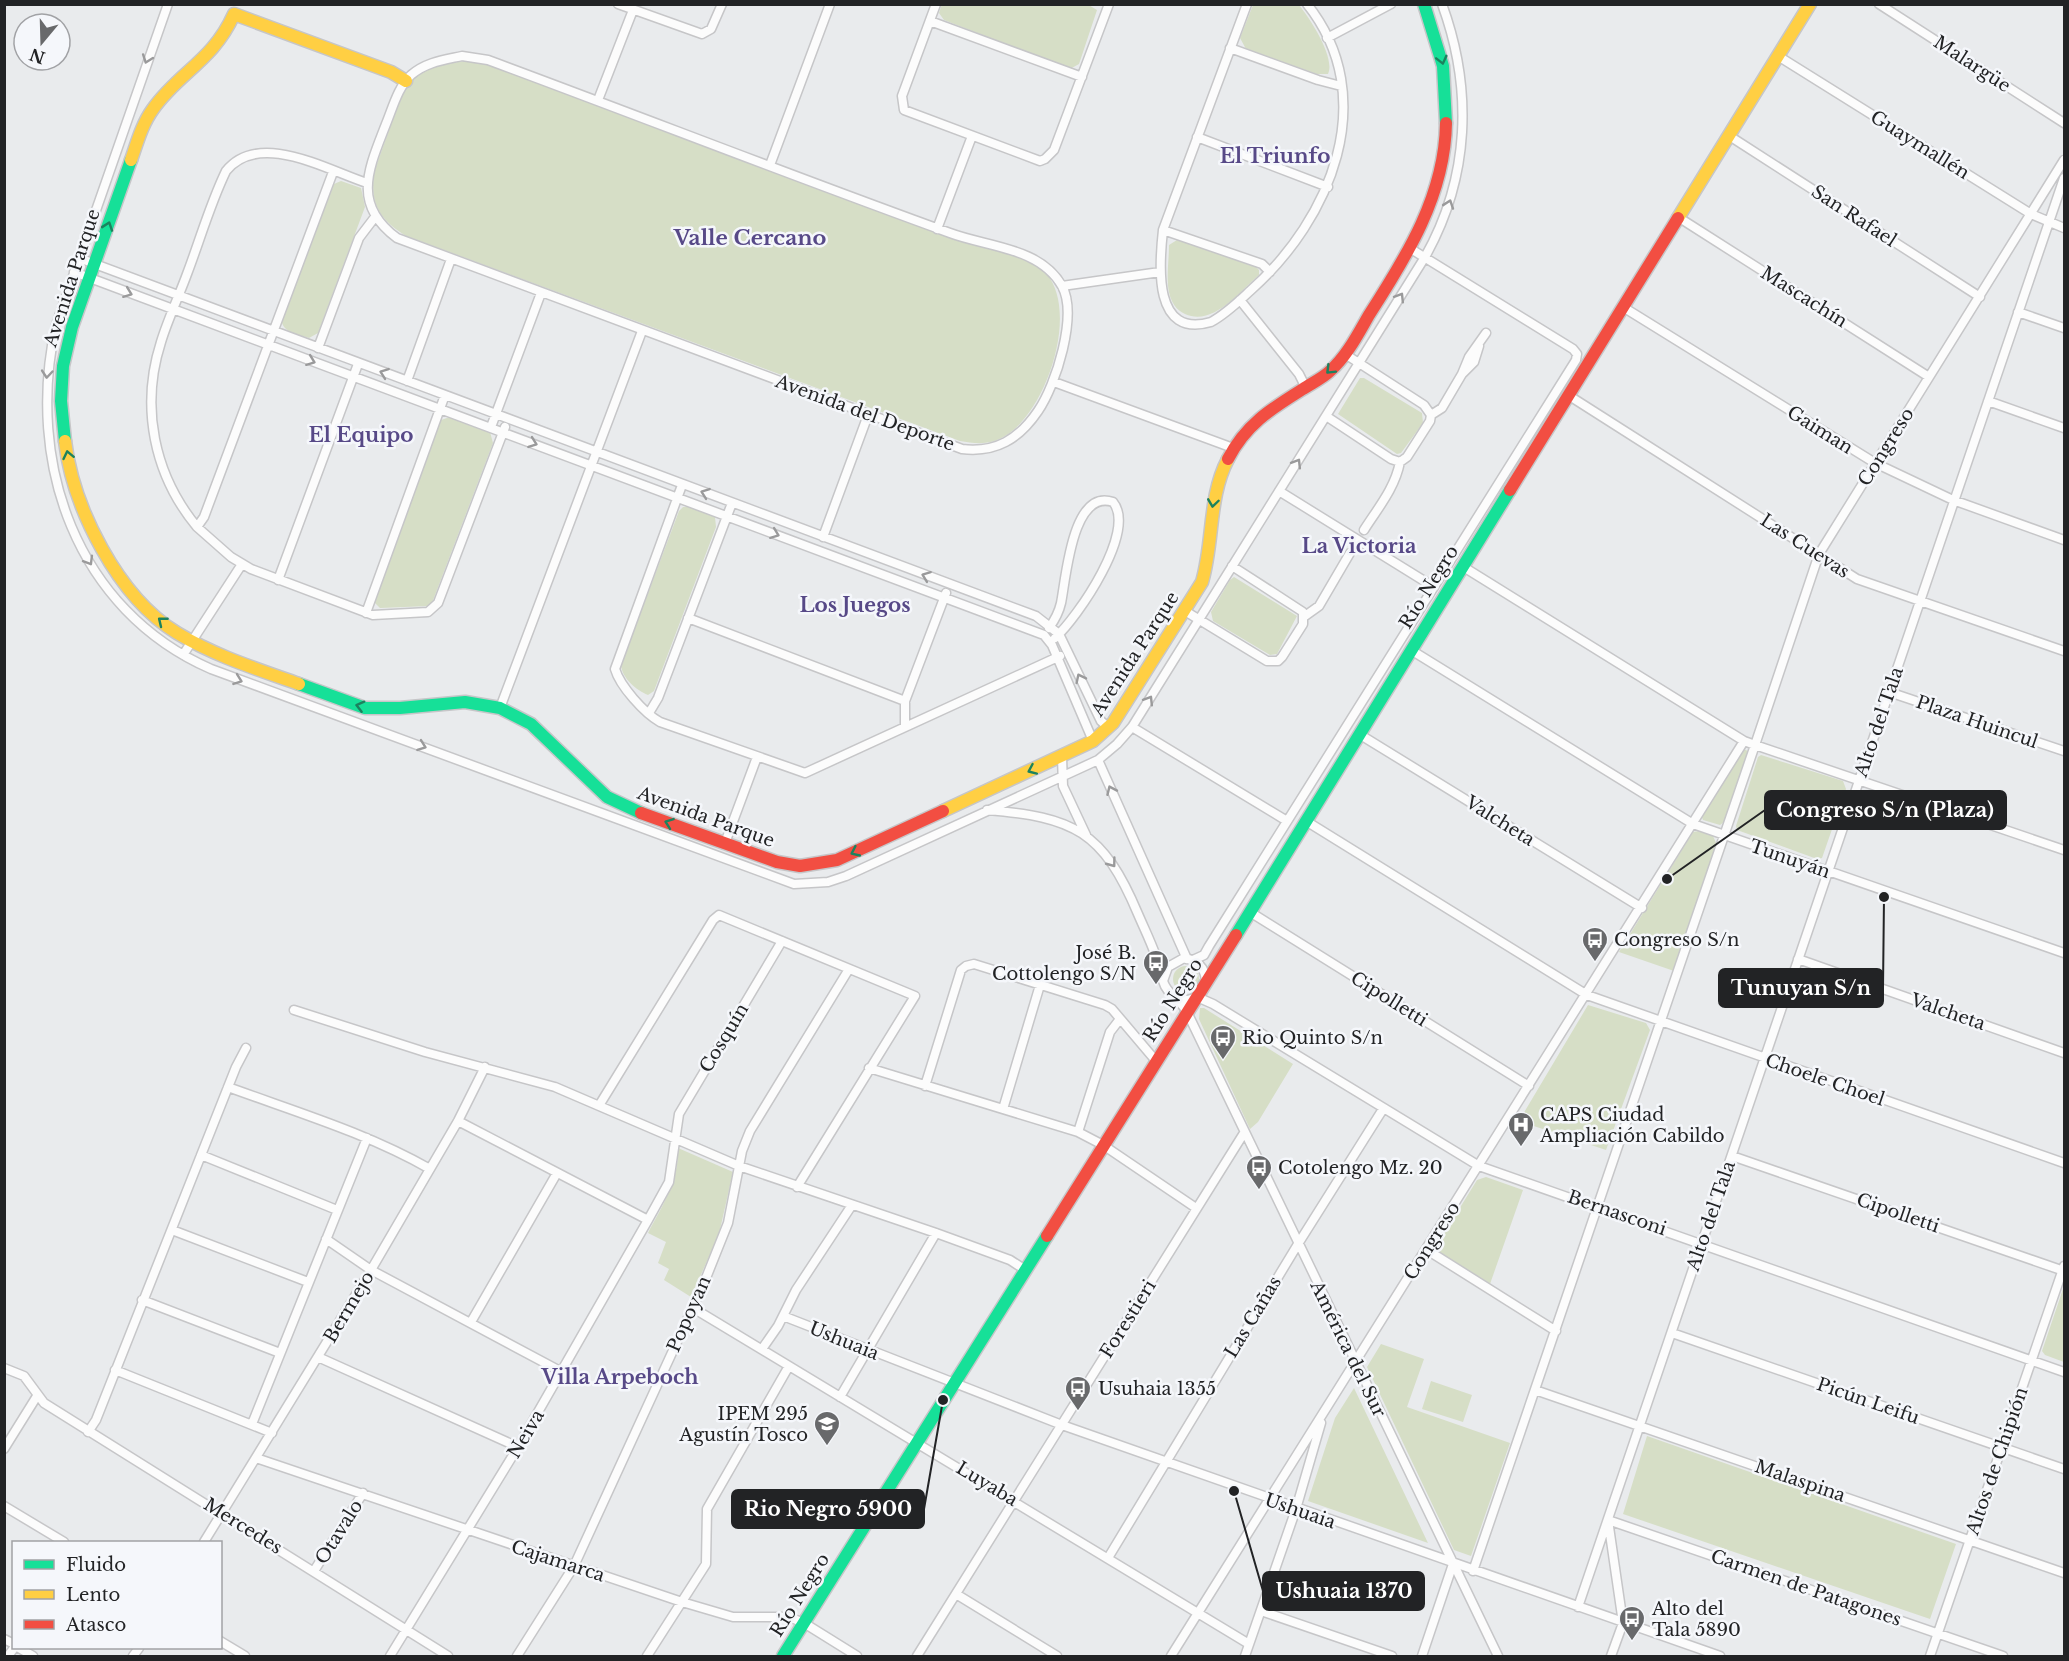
<svg xmlns="http://www.w3.org/2000/svg" width="2069" height="1661" font-family="'Libre Baskerville',serif">
<style>
.green{fill:#d6dec6}
.lines{fill:none;stroke-linecap:round;stroke-linejoin:round}
.street-casing{stroke:#c6c6c8;stroke-width:11}
.fast-casing{stroke:#c6c6c8;stroke-width:15}
.slow-casing{stroke:#c6c6c8;stroke-width:15}
.jam-casing{stroke:#c6c6c8;stroke-width:15}
.street{stroke:#fcfcfc;stroke-width:8}
.fast{stroke:#16e098;stroke-width:12}
.slow{stroke:#ffcf43;stroke-width:12}
.jam{stroke:#f24e42;stroke-width:12}
.oneway{stroke:#9a9a9b}
.oneway2{stroke:#1c825e}
.labels{text-anchor:middle;stroke-width:5;stroke-linejoin:round;paint-order:stroke}
.street-label{font-size:18px;fill:#222325;stroke:#f5f7fb}
.poi-label{font-size:18px;fill:#222325;stroke:#f5f7fb;text-anchor:start}
.neighbourhood-label{font-size:20px;font-weight:bold;fill:#574987;stroke:#f5f7fb}
.quarter-label{font-size:21px;font-weight:bold;fill:#574987;stroke:#f5f7fb}
.leader{fill:none;stroke:#222325;stroke-width:2}
.callout-dot{fill:#222325;stroke:#f5f7fb;stroke-width:2}
.callout{fill:#222325;stroke:#222325;stroke-width:2}
.callout-label{font-size:20px;text-anchor:middle;font-weight:bold;fill:#fff}
</style>
<rect width="100%" height="100%" fill="#e9ebed"/>
<path class="green" d="M942,4H1087L1097,10L1079,64L1070,69L944,20L939,13Z
M1253,5H1299C1309,17 1336,58 1328,74H1317L1246,49L1240,38Z
M477,60L975,244C999,251 1028,254 1046,273C1080,312 1046,412 1005,436C991,445 976,444 960,441L406,236C379,219 370,204 374,172L404,88C424,66 448,62 477,60Z
M341,181L361,188L365,207L318,333L309,338C297,334 282,333 281,318L334,184Z
M1177,240L1255,266L1259,270V275C1240,291 1213,327 1185,314C1176,310 1171,302 1169,292C1166,278 1169,260 1169,245Z
M1360,378H1364L1422,413L1423,423L1401,453L1397,454L1338,414Z
M450,417L490,432L493,443L432,603L429,606L380,608L375,603V598L439,424L441,420Z
M683,507H690L715,517L716,527L654,691L648,695C636,690 622,678 621,665L679,511Z
M1234,577L1297,616L1277,654L1270,655L1213,621L1211,612L1230,580Z
M1741,748L1748,751L1724,822L1720,825L1703,820L1701,815Z
M1761,755L1843,781L1846,789L1822,858L1817,859L1737,830L1736,826L1758,757Z
M1699,831L1713,836L1717,845L1674,971L1619,952L1693,832Z
M1173 979a13 13 0 1 1 26 0a13 13 0 1 1-26 0Z
M1588,1005L1646,1023L1650,1030L1606,1150L1519,1121Z
M1200,1008H1204L1293,1064L1258,1122L1250,1129L1199,1019Z
M678,1148L733,1172L719,1234L691,1297L664,1280L669,1269L658,1263L666,1242L648,1233C663,1205 679,1180 678,1148Z
M1486,1177L1523,1190L1490,1284L1440,1253L1437,1245L1477,1180Z
M2064,1286V1362L2045,1355L2042,1351Z
M1381,1344L1424,1359L1407,1407L1510,1443L1471,1556L1454,1550L1367,1367Z
M1431,1381L1472,1395L1463,1422L1422,1409Z
M1354,1388L1428,1543L1308,1501L1335,1418Z
M1647,1436L1956,1544L1930,1619L1623,1514Z"/>
<g class="lines">
<defs>
<path id="street" d="M168,4L56,325C25,462 76,610 211,669L794,884L828,882L846,876L1098,760L1117,744L1132,727L1425,257C1470,177 1473,89 1442,4
M618,4L702,34L711,29L722,4
M936,4L902,96L904,110L1040,161L1045,159L1054,150L1109,4
M1247,4L1163,230C1159,266 1153,339 1211,322C1226,314 1238,302 1251,290C1330,220 1382,98 1307,4
M1879,4L2064,123
M930,21L1082,77
M1327,38L1391,4
M1230,48L1318,80L1341,86
M462,56L488,60C642,117 795,177 950,233C987,247 1040,247 1062,286C1078,315 1056,385 1038,411C1019,439 996,453 962,449L397,238C351,204 369,168 386,124C393,107 398,87 411,75C426,62 444,60 462,56Z
M1778,56L2031,214L2064,228
M598,100L633,10
M1728,135L1980,297
M1197,137L1328,187
M770,165L830,4
M333,172L204,517L197,527L231,557L251,569L373,615L428,612L438,603L505,427
M1678,217L1929,377
M937,229L972,136
M1163,230L1262,264L1270,272
M79,258L1036,616L1059,634L1101,721L1109,728
M74,272L1044,635L1052,645L1093,741
M1062,286L1160,272
M1240,300L1299,374L1306,388
M1623,307L1875,463L1953,500L2064,540
M2018,312L2064,328
M1479,346L1474,362L1462,374L1469,357L1486,333
M318,348L359,238L375,217
M407,381L451,259
M1054,382L1233,448
M1568,395L1857,579L2064,651
M1988,401L2064,428
M1431,415L1442,408L1462,374
M1326,416L1391,459L1400,462L1407,457L1430,421L1431,415L1424,405L1345,354
M491,427L541,293
M682,485L615,669C620,686 644,713 660,722L805,773L1060,656
M1279,491L1434,587
M197,527C154,475 140,407 161,342C168,319 179,296 187,274C200,240 210,204 226,171C259,130 327,170 367,183
M1364,530C1378,508 1395,488 1400,462
M823,537L868,415
M1462,566L1744,741L1755,745L1819,554L2064,160
M278,580L358,364
M1185,611L1267,661H1278L1282,657L1303,624V612L1232,566
M366,613L445,395
M1305,616L1319,606L1350,553
M688,618L905,701
M1049,628C1054,621 1059,612 1061,603C1066,579 1072,488 1113,502C1137,531 1078,617 1055,638
M1411,650L1693,824L2064,953
M183,655L242,564
M1889,692L2064,751
M500,708L642,331
M649,713L658,698L732,503
M905,726V701L946,593
M1132,727L1287,821
M1359,734L1642,908
M1062,757L1063,786L1086,835
M1098,760L1187,959
M987,810C1074,817 1103,831 1138,914C1147,935 1158,956 1163,979
M1306,821L1587,995L2064,1163
M725,843L757,757
M1250,912L1529,1086
M1798,959L2064,1053
M1193,960L1204,955L1209,946L1576,360L1577,354L1573,349L1411,249
M1206,981C1205,967 1197,960 1184,958L1168,967L1163,981C1167,995 1180,999 1187,1012L1498,1656
M1177,999L1188,1000L1197,997L1213,1004L1479,1166L2064,1372
M294,1010L425,1052L555,1087L739,1166L936,1233L1010,1260L1024,1269
M869,1068L1078,1132L1103,1145L1196,1208
M925,1086L961,970L966,966L974,964L1105,1005L1112,1009L1156,1061
M228,1087C296,1112 367,1133 430,1169
M600,1104L713,920L719,915L915,996L797,1187
M1003,1109L1040,985
M458,1121L648,1220
M1078,1132L1110,1032L1120,1019
M201,1155L337,1210
M1732,1156L2064,1271
M172,1230L308,1282
M326,1239L371,1270L562,1372
M1427,1250L1556,1331
M142,1300L280,1353
M693,1308L1249,1644
M783,1316L1062,1425L1720,1656
M471,1322L557,1173
M1672,1333L2064,1469
M762,1349L778,1326L796,1290L852,1205
M318,1357L518,1447
M4,1368L24,1376L44,1403L448,1656
M115,1370L272,1433
M1535,1390L2064,1573
M840,1397L936,1233
M252,1424L367,1138
M88,1432L96,1420L236,1067L246,1048
M4,1449L37,1396
M256,1458L682,1602L733,1617H789L804,1623L857,1656
M4,1506L64,1542
M204,1542L371,1270L458,1121L485,1067
M1108,1558L1298,1244L1383,1109
M314,1571L363,1493
M1473,1571L1755,745L2064,850
M956,1594L1057,1656
M1578,1607L2064,178
M1261,1611L1392,1656
M4,1639L14,1644
M220,1641L245,1656
M19,1648L33,1656
M8,1656L14,1648
M133,1656L139,1648
M390,1656L518,1447L648,1220L669,1182L679,1114L782,941
M517,1656L574,1566L704,1283L728,1223L742,1151L750,1131L849,969
M647,1656L706,1564L707,1509L789,1366
M917,1656L1244,1133
M1171,1656L1744,741
M1245,1656L1296,1509L1321,1423
M1422,1656L1453,1564
M1611,1656L1623,1623L1608,1520L2003,1656
M1930,1656L2064,1266"/>
<path id="fast" d="M1424,4L1443,66L1446,123
M65,441L61,401L63,366L72,327L131,160
M299,684L365,708H400L465,702L500,708L531,724L607,797L641,813
M1236,935L1510,490
M783,1656L1047,1236"/>
<path id="slow" d="M131,160C137,143 142,124 153,109C179,72 213,61 234,14L391,72L406,81
M1678,218L1810,4
M65,441C73,508 118,597 177,633C215,656 257,669 299,684
M943,811L1093,741L1113,723L1202,582C1214,541 1208,497 1228,459"/>
<path id="jam" d="M1228,459C1246,424 1271,409 1303,389C1312,383 1323,378 1330,371C1347,356 1358,334 1369,315C1407,256 1445,195 1446,123
M1510,490L1678,218
M641,813L777,862L800,866L837,860L943,811
M1047,1236L1236,935"/>
</defs>
<use href="#street" class="street-casing"/>
<use href="#fast" class="fast-casing"/>
<use href="#slow" class="slow-casing"/>
<use href="#jam" class="jam-casing"/>
<use href="#street" class="street"/>
<use href="#fast" class="fast"/>
<use href="#slow" class="slow"/>
<use href="#jam" class="jam"/>
</g>
<defs><path id="oneway-chevron" d="M-2-3.5L2.5 0L-2 3.5" fill="none" stroke-width="1.6" stroke-linecap="round" stroke-linejoin="round" transform="scale(1.5)"/></defs>
<g class="oneway">
<use href="#oneway-chevron" transform="translate(147 59) rotate(110)"/>
<use href="#oneway-chevron" transform="translate(1449 204) rotate(-71)"/>
<use href="#oneway-chevron" transform="translate(128 293) rotate(21)"/>
<use href="#oneway-chevron" transform="translate(1400 297) rotate(-58)"/>
<use href="#oneway-chevron" transform="translate(311 361) rotate(21)"/>
<use href="#oneway-chevron" transform="translate(384 373) rotate(-160)"/>
<use href="#oneway-chevron" transform="translate(47 374) rotate(95)"/>
<use href="#oneway-chevron" transform="translate(533 443) rotate(20)"/>
<use href="#oneway-chevron" transform="translate(1297 463) rotate(-58)"/>
<use href="#oneway-chevron" transform="translate(705 493) rotate(-160)"/>
<use href="#oneway-chevron" transform="translate(775 534) rotate(21)"/>
<use href="#oneway-chevron" transform="translate(89 561) rotate(59)"/>
<use href="#oneway-chevron" transform="translate(926 576) rotate(-159)"/>
<use href="#oneway-chevron" transform="translate(1080 678) rotate(-116)"/>
<use href="#oneway-chevron" transform="translate(238 680) rotate(20)"/>
<use href="#oneway-chevron" transform="translate(1149 700) rotate(-58)"/>
<use href="#oneway-chevron" transform="translate(422 746) rotate(20)"/>
<use href="#oneway-chevron" transform="translate(1111 790) rotate(-114)"/>
<use href="#oneway-chevron" transform="translate(1112 863) rotate(53)"/>
</g>
<g class="oneway2">
<use href="#oneway-chevron" transform="translate(1442 60) rotate(76)"/>
<use href="#oneway-chevron" transform="translate(108 226) rotate(-71)"/>
<use href="#oneway-chevron" transform="translate(1330 370) rotate(135)"/>
<use href="#oneway-chevron" transform="translate(68 455) rotate(-102)"/>
<use href="#oneway-chevron" transform="translate(1213 503) rotate(98)"/>
<use href="#oneway-chevron" transform="translate(162 621) rotate(-141)"/>
<use href="#oneway-chevron" transform="translate(360 706) rotate(-166)"/>
<use href="#oneway-chevron" transform="translate(1032 770) rotate(156)"/>
<use href="#oneway-chevron" transform="translate(669 823) rotate(-160)"/>
<use href="#oneway-chevron" transform="translate(855 852) rotate(155)"/>
</g>
<defs>
<symbol id="bus-pin" viewBox="-11 -11 22 30"><path d="M0 17L-7.5 6A9.5 9.5 0 1 1 7.5 6Z" fill="#68696b" stroke="#f5f7fb"/><path d="M-5-6H5V4H4V6H2V4H-2V6H-4V4H-5ZM-3.5-4V0h7V-4ZM-3.5 1.2v1.5H-2V1.2ZM2 1.2v1.5H3.5V1.2Z" fill="#fff"/></symbol>
<symbol id="hospital-pin" viewBox="-11 -11 22 30"><path d="M0 17L-7.5 6A9.5 9.5 0 1 1 7.5 6Z" fill="#68696b" stroke="#f5f7fb"/><path d="M-5-5h3v3.5h4V-5h3V5h-3V1.5h-4V5h-3Z" fill="#fff"/></symbol>
<symbol id="school-pin" viewBox="-11 -11 22 30"><path d="M0 17L-7.5 6A9.5 9.5 0 1 1 7.5 6Z" fill="#68696b" stroke="#f5f7fb"/><path d="M0-5L7-2L0 1L-7-2ZM-4 1L0 2.5L4 1V4Q0 6-4 4Z" fill="#fff"/></symbol>
</defs>
<g fill-rule="evenodd">
<use href="#bus-pin" x="1580" y="925" width="30" height="40"/>
<use href="#bus-pin" x="1141" y="948" width="30" height="40"/>
<use href="#bus-pin" x="1208" y="1023" width="30" height="40"/>
<use href="#hospital-pin" x="1506" y="1110" width="30" height="40"/>
<use href="#bus-pin" x="1244" y="1153" width="30" height="40"/>
<use href="#bus-pin" x="1063" y="1374" width="30" height="40"/>
<use href="#school-pin" x="812" y="1409" width="30" height="40"/>
<use href="#bus-pin" x="1617" y="1604" width="30" height="40"/>
</g>
<g class="labels">
<g class="street-label">
<text transform="translate(1972 64) rotate(33)" y="6">Malargüe</text>
<text transform="translate(1920 145) rotate(32)" y="6">Guaymallén</text>
<text transform="translate(1854 216) rotate(33)" y="6">San Rafael</text>
<text transform="translate(72 278) rotate(-72)" y="6">Avenida Parque</text>
<text transform="translate(1804 297) rotate(32)" y="6">Mascachín</text>
<text transform="translate(865 413) rotate(20)" y="6">Avenida del Deporte</text>
<text transform="translate(1820 430) rotate(32)" y="6">Gaiman</text>
<text transform="translate(1886 447) rotate(-58)" y="6">Congreso</text>
<text transform="translate(1805 546) rotate(33)" y="6">Las Cuevas</text>
<text transform="translate(1429 587) rotate(-58)" y="6">Río Negro</text>
<text transform="translate(1135 654) rotate(-57)" y="6">Avenida Parque</text>
<text transform="translate(1879 722) rotate(-71)" y="6">Alto del Tala</text>
<text transform="translate(1977 722) rotate(19)" y="6">Plaza Huincul</text>
<text transform="translate(706 817) rotate(20)" y="6">Avenida Parque</text>
<text transform="translate(1500 821) rotate(32)" y="6">Valcheta</text>
<text transform="translate(1790 859) rotate(19)" y="6">Tunuyán</text>
<text transform="translate(1389 999) rotate(32)" y="6">Cipolletti</text>
<text transform="translate(1173 1000) rotate(-58)" y="6">Río Negro</text>
<text transform="translate(1948 1012) rotate(19)" y="6">Valcheta</text>
<text transform="translate(724 1038) rotate(-59)" y="6">Cosquín</text>
<text transform="translate(1825 1080) rotate(19)" y="6">Choele Choel</text>
<text transform="translate(1617 1213) rotate(19)" y="6">Bernasconi</text>
<text transform="translate(1898 1213) rotate(19)" y="6">Cipolletti</text>
<text transform="translate(1711 1216) rotate(-71)" y="6">Alto del Tala</text>
<text transform="translate(1432 1241) rotate(-58)" y="6">Congreso</text>
<text transform="translate(349 1307) rotate(-59)" y="6">Bermejo</text>
<text transform="translate(689 1314) rotate(-66)" y="6">Popoyan</text>
<text transform="translate(1253 1317) rotate(-59)" y="6">Las Cañas</text>
<text transform="translate(1128 1319) rotate(-58)" y="6">Forestieri</text>
<text transform="translate(844 1341) rotate(22)" y="6">Ushuaia</text>
<text transform="translate(1348 1349) rotate(64)" y="6">América del Sur</text>
<text transform="translate(1868 1401) rotate(19)" y="6">Picún Leifu</text>
<text transform="translate(526 1434) rotate(-59)" y="6">Neiva</text>
<text transform="translate(1997 1461) rotate(-71)" y="6">Altos de Chipión</text>
<text transform="translate(1800 1481) rotate(19)" y="6">Malaspina</text>
<text transform="translate(987 1484) rotate(31)" y="6">Luyaba</text>
<text transform="translate(1300 1511) rotate(19)" y="6">Ushuaia</text>
<text transform="translate(243 1526) rotate(32)" y="6">Mercedes</text>
<text transform="translate(339 1532) rotate(-58)" y="6">Otavalo</text>
<text transform="translate(558 1561) rotate(18)" y="6">Cajamarca</text>
<text transform="translate(1806 1588) rotate(19)" y="6">Carmen de Patagones</text>
<text transform="translate(800 1595) rotate(-58)" y="6">Río Negro</text>
</g>
<g class="poi-label">
<text x="1614" y="946">Congreso S/n</text>
<text x="1136" y="959" text-anchor="end">José B.<tspan x="1136" dy="21">Cottolengo S/N</tspan></text>
<text x="1242" y="1044">Rio Quinto S/n</text>
<text x="1540" y="1121">CAPS Ciudad<tspan x="1540" dy="21">Ampliación Cabildo</tspan></text>
<text x="1278" y="1174">Cotolengo Mz. 20</text>
<text x="1098" y="1395">Usuhaia 1355</text>
<text x="808" y="1420" text-anchor="end">IPEM 295<tspan x="808" dy="21">Agustín Tosco</tspan></text>
<text x="1652" y="1615">Alto del<tspan x="1652" dy="21">Tala 5890</tspan></text>
</g>
<g class="neighbourhood-label">
<text x="1275" y="163">El Triunfo</text>
<text x="361" y="442">El Equipo</text>
<text x="1359" y="553">La Victoria</text>
<text x="855" y="612">Los Juegos</text>
<text x="620" y="1384">Villa Arpeboch</text>
</g>
<g class="quarter-label">
<text x="750" y="245">Valle Cercano</text>
</g>
</g>
<path class="leader" d="M1667 879L1765 810M1884 897L1883 988M943 1400L924 1509M1234 1491L1263 1591"/>
<g class="callout-dot">
<circle cx="1667" cy="879" r="6"/>
<circle cx="1884" cy="897" r="6"/>
<circle cx="943" cy="1400" r="6"/>
<circle cx="1234" cy="1491" r="6"/>
</g>
<g class="callout">
<rect x="1765" y="791" width="241" height="38" rx="6"/>
<rect x="1719" y="969" width="164" height="38" rx="6"/>
<rect x="732" y="1490" width="192" height="38" rx="6"/>
<rect x="1263" y="1572" width="161" height="38" rx="6"/>
</g>
<g class="callout-label">
<text x="1885" y="817">Congreso S/n (Plaza)</text>
<text x="1801" y="995">Tunuyan S/n</text>
<text x="828" y="1516">Rio Negro 5900</text>
<text x="1344" y="1598">Ushuaia 1370</text>
</g>
<rect width="2069" height="1661" fill="none" stroke="#222325" stroke-width="12"/>
<rect x="12" y="1541" width="210" height="108" fill="#f5f7fb" stroke="#a1a2a5" stroke-width="1.5"/>
<rect x="24" y="1560" width="30" height="9" fill="#16e098" stroke="#a1a2a5" stroke-width="1.5"/>
<text x="66" y="1571" font-size="18" fill="#222325">Fluido</text>
<rect x="24" y="1590" width="30" height="9" fill="#ffcf43" stroke="#a1a2a5" stroke-width="1.5"/>
<text x="66" y="1601" font-size="18" fill="#222325">Lento</text>
<rect x="24" y="1620" width="30" height="9" fill="#f24e42" stroke="#a1a2a5" stroke-width="1.5"/>
<text x="66" y="1631" font-size="18" fill="#222325">Atasco</text>
<g transform="translate(42 42) rotate(199)"><circle r="28" fill="#f5f7fb" stroke="#a1a2a5" stroke-width="1.5"/>
<path d="M0-4.5L10 22L0 15L-10 22Z" fill="#68696b"/>
<text y="-9" font-size="16" font-weight="bold" text-anchor="middle" fill="#222325">N</text>
</g>
</svg>
